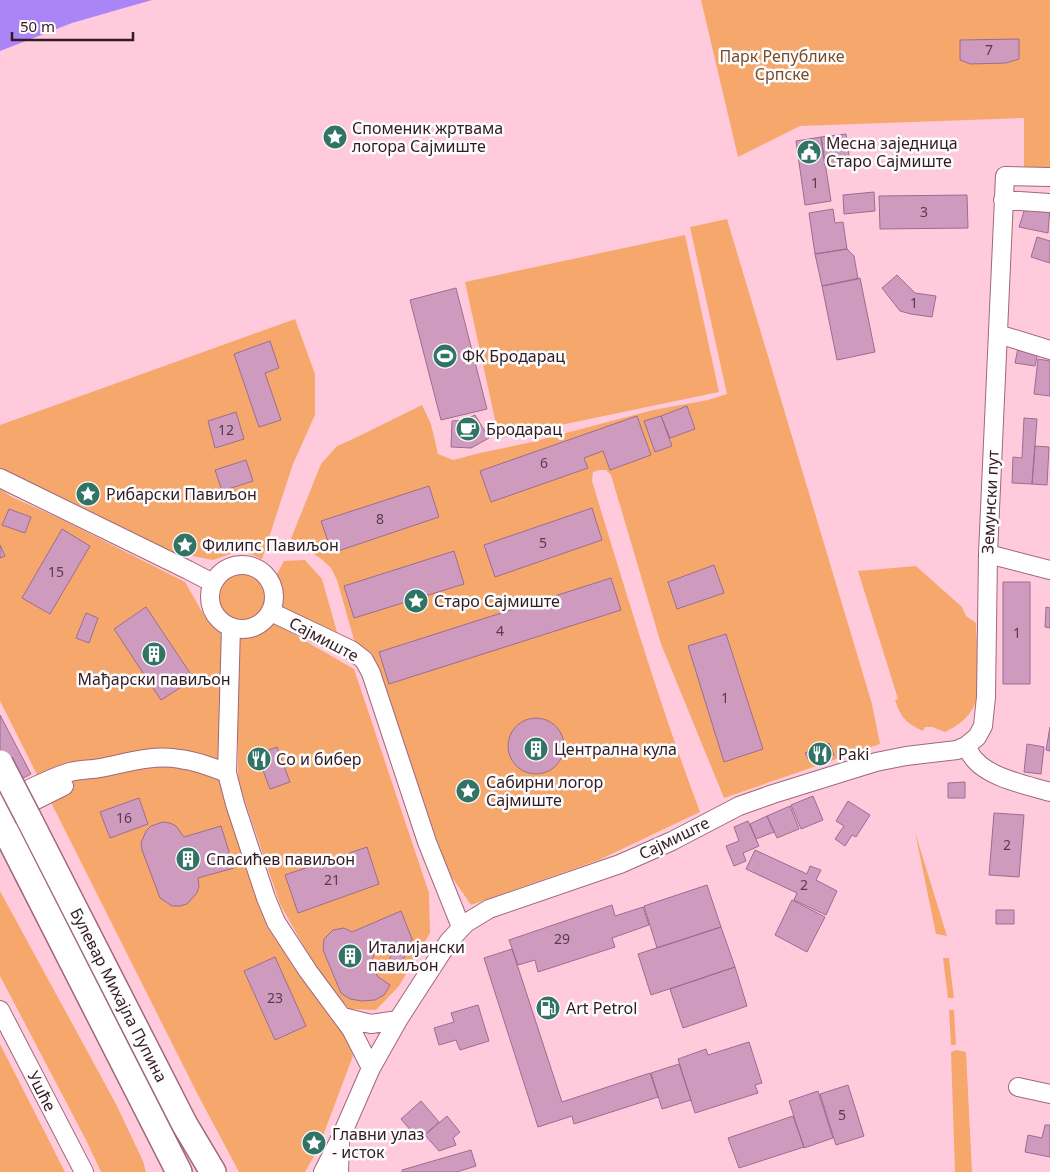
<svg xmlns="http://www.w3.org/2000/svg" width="1050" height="1172" font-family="'Noto Sans',sans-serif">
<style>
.green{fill:#f6a86c}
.water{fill:#ab84f7}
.building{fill:#ce9bbf;stroke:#9c6c8f}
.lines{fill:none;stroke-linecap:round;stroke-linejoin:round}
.street-casing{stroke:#a0677b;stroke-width:20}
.secondary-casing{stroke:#a0677b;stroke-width:28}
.street{stroke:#fff;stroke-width:18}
.secondary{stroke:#fff;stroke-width:25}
.secondary-bridge-casing{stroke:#a0677b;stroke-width:28;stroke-linecap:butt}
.secondary-bridge{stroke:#fff;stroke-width:25}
.labels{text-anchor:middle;stroke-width:5;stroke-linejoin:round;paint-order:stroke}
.number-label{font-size:14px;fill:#5a3b4b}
.park-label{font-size:16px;fill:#784b28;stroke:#fdfdfd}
.poi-label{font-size:16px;fill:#331b24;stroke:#fdfdfd;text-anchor:start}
.street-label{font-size:16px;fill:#331b24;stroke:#fdfdfd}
</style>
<rect width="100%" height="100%" fill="#ffcbdc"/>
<path class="green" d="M701,0H1050V169L1024,168V118L800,126L738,157Z
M727,219L872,704L880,744L724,798L661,644L611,475L606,470H600L593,472L592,481C626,592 659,703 700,812L599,860L471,905L449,873L382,687L356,647L337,580L331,568L320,558L303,547L288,546L321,464L337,446L353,439L422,405L431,424L438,454L453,460L480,453L532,442L653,410L708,400L727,394L690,227Z
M685,235L719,392L499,438L465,282Z
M295,319L315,374V415L293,464L262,559L241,550L213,560L158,549L0,471V425Z
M0,489L12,497L61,519L185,582L205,617L224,634L223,792L325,1008L347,1039L353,1056L318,1149L305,1172H239L198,1095L0,701Z
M305,560L322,579L337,632L280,607L281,588L276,576L284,561Z
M916,566L962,607L966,616L976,623C976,643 982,690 974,706C968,719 957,726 945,732L932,727H925L923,731C906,723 901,718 895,700L898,699L858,571Z
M244,569C303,583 246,649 221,614C218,609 217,605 216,599C214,580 227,574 244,569Z
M274,623L354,669L429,893L430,933L399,986L376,1010L350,1009L330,993L280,904L238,781V637C254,639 263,633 274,623Z
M915,832L947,936L936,934Z
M0,891L116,1104L143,1161L146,1172H101L86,1140L0,976Z
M943,958H949L954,998H948Z
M949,1010H954L956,1045H951Z
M0,1044L65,1172H0Z
M957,1050L966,1052L972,1172H955L951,1052Z"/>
<path class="water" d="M0,0H152L72,23L0,51Z"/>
<path class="building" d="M1019,39V59L1006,63L970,64L960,60V40Z
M846,134L850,163L825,166L821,137Z
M821,137L831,201L805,205L796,141Z
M874,192L875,211L844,214L843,195Z
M967,195L968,228L880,229L879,196Z
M1026,205L1050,208L1048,233L1019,227Z
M833,209L835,223L843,222L847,249L815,254L809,213Z
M1037,237L1050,241V263L1031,257Z
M847,249L854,256L858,279L822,286L815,254Z
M897,275L915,293L936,296L932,317L911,314L900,311L882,288Z
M860,278L875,352L837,360L822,286Z
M456,288L487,409L441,420L410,300Z
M270,341L279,368L265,373L281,420L259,427L234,354Z
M1018,348L1038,352L1035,366L1015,363Z
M1038,359L1050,361V396L1034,394Z
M687,406L695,429L670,438L661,416Z
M236,412L244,439L215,448L208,421Z
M475,415L489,438L471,448L451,447L452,421L464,420Z
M637,416L651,455L610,470L603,451L584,458L588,468L491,502L480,471Z
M661,416L672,446L655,452L644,421Z
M1024,418L1037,419L1032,484L1012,483L1013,457L1022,458Z
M1035,446L1049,447L1047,485L1032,484Z
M246,460L253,481L222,491L215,470Z
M429,486L439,517L332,553L321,521Z
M592,508L602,540L495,577L484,545Z
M9,509L31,517L25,533L2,525Z
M62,529L90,546L50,614L22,598Z
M0,545L5,556L0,558Z
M454,551L464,584L354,618L344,586Z
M714,565L724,593L677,609L668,582Z
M611,578L621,610L389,684L379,652Z
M1003,582H1030V684H1003Z
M146,607L194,679L161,700L114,629Z
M1046,607L1050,608V628L1045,627Z
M86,613L98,618L89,643L76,638Z
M726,634L763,749L724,762L688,646Z
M0,715L31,774L0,790Z
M508 746a28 28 0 1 1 56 0a28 28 0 1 1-56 0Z
M1050,727V751L1046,750Z
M829,743L834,755L814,764L812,757L808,759L805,753Z
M1027,744L1044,747L1041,774L1024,772Z
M277,747L290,782L270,789L257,754Z
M965,782V798H948V783Z
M813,796L823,820L801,829L791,805Z
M139,798L148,824L110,838L100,812Z
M848,801L870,815L856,837L852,835L845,846L835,839L844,826L836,821Z
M790,806L799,829L777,838L767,816Z
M994,813L1024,815L1019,877L989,875Z
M767,816L774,832L756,839L750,824Z
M748,821L759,846L743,853L746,861L734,866L726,846L739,841L734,827Z
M163,822L170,823L176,826L184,837L221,826L234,868L198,878L199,886L197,893L187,904L180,906H172L160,898L142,850L141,843L146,831L151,826Z
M367,847L379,884L298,913L285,875Z
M755,850L807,874L810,866L821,870L816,880L837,891L826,915L794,900L797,893L746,869Z
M707,885L721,927L657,948L644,906Z
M792,900L825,917L807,952L775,935Z
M612,905L615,916L643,907L649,925L612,938L615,947L538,972L535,960L518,965L509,940Z
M996,910H1014V924H996Z
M401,911L412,939L398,972L386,966L394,950L393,943L375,951L372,961L377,976L390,985L384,995L375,1000L362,1001L350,999L341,993L323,950L324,939L333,930L344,928L352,932Z
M721,927L735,967L651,995L638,954Z
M512,949L562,1102L650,1073L658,1097L574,1124L572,1116L538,1127L484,958Z
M275,957L306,1026L275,1040L244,971Z
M735,967L747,1006L683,1028L670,989Z
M478,1005L489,1041L460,1050L456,1040L439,1045L434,1028L454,1022L451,1013Z
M749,1042L762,1083L755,1085L758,1093L695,1113L678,1059L706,1049L708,1055Z
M679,1064L691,1100L662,1109L651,1073Z
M848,1085L864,1136L836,1145L820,1094Z
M818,1091L833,1138L804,1148L789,1101Z
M421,1101L439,1122L419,1140L401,1119Z
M447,1116L460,1132L453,1138L456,1145L439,1151L425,1135Z
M793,1116L804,1147L739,1168L728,1138Z
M1045,1125H1050V1157L1025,1152L1028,1135L1042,1138Z
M471,1150L476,1166L457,1172H402V1170Z"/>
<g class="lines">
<defs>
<path id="street" d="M1003,200L1050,203
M998,334L1050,350
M0,478L188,570L213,583
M988,554L1050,570
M210 597a32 32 0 1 1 64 0a32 32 0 1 1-64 0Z
M271,612L351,650L364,660L371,673L427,842L461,927
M231,627L227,773L235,804L266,898L276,922L308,971L351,1029L371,1068
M966,746C969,751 971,756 975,760C990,778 1027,785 1050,792
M0,804C22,793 46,779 70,772C80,769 90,770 100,768C126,763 153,754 180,759C196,761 212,767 227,773
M0,818L64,786
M0,1010L84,1172
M343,1017L371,1024L398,1020
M1018,1087L1050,1094
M323,1172L340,1139L371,1068L398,1020L449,941L466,923L489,909L620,864L672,841L739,806L773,794L876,762L906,756L957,750L966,746L977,737L983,726L986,697L988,554L1005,176L1050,177
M339,1172L340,1142"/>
<path id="secondary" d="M28,817L185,1125L213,1172
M0,820L179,1172"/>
</defs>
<use href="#street" class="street-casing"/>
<use href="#secondary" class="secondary-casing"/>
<use href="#street" class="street"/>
<use href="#secondary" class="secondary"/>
<defs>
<path id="secondary-bridge" d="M0,763L28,817"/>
</defs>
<use href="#secondary-bridge" class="secondary-bridge-casing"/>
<use href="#secondary-bridge" class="secondary-bridge"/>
</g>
<defs>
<symbol id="sight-disc" viewBox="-11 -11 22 22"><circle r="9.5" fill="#317466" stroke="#fdfdfd"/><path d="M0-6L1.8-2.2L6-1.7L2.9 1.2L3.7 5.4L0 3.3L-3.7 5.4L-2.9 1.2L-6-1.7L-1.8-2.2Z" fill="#fff"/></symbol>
<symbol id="civic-disc" viewBox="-11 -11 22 22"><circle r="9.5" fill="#317466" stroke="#fdfdfd"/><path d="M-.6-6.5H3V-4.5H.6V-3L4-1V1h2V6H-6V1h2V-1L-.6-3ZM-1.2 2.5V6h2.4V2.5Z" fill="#fff"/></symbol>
<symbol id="stadium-disc" viewBox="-11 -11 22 22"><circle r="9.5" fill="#317466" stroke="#fdfdfd"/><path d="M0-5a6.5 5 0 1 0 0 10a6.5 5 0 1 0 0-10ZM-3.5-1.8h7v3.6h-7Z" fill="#fff"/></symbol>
<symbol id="cafe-disc" viewBox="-11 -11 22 22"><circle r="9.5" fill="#317466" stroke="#fdfdfd"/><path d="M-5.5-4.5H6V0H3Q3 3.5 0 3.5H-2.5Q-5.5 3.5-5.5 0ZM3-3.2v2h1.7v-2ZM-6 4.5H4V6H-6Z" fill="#fff"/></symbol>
<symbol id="building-disc" viewBox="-11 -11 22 22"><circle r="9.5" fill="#317466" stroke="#fdfdfd"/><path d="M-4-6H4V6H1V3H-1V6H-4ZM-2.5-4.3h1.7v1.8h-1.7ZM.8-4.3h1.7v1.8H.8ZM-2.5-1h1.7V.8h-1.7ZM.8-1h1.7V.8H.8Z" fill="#fff"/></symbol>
<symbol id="restaurant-disc" viewBox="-11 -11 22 22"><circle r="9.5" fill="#317466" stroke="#fdfdfd"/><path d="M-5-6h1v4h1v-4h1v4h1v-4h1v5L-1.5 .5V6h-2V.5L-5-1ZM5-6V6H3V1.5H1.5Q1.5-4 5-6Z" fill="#fff"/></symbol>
<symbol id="fuel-disc" viewBox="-11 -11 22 22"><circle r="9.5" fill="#317466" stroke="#fdfdfd"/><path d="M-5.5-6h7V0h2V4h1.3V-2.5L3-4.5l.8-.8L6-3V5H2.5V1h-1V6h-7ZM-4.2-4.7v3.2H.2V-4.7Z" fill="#fff"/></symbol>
</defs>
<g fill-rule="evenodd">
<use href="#sight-disc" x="321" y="123" width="28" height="28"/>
<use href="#civic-disc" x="795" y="138" width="28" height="28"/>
<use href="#stadium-disc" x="431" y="342" width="28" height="28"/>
<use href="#cafe-disc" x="454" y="415" width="28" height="28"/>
<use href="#sight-disc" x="74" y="480" width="28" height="28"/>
<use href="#sight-disc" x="171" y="531" width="28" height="28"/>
<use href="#sight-disc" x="402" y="587" width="28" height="28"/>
<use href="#building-disc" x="140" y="640" width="28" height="28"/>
<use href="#building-disc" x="522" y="735" width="28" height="28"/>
<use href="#restaurant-disc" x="806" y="740" width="28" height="28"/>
<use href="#restaurant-disc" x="245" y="745" width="28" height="28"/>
<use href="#sight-disc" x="454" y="777" width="28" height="28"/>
<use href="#building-disc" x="174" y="845" width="28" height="28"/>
<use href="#building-disc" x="336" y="942" width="28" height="28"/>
<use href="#fuel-disc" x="534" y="994" width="28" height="28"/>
<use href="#sight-disc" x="300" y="1129" width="28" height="28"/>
</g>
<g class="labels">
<g class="number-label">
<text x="989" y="55">7</text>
<text x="815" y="188">1</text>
<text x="924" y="217">3</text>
<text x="914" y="308">1</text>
<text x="226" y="435">12</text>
<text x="544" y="468">6</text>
<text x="380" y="524">8</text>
<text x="543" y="548">5</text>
<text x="56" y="577">15</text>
<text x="500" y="636">4</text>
<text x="1017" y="638">1</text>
<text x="725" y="703">1</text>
<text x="124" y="823">16</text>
<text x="1007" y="850">2</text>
<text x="332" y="885">21</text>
<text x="804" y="890">2</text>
<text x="562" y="944">29</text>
<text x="275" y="1003">23</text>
<text x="842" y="1120">5</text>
</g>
<g class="park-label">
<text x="782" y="62">Парк Републике<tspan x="782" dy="18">Српске</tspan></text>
</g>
<g class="poi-label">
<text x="352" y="134">Споменик жртвама<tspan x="352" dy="18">логора Сајмиште</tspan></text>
<text x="826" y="149">Месна заједница<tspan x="826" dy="18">Старо Сајмиште</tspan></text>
<text x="462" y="362">ФК Бродарац</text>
<text x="486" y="435">Бродарац</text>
<text x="106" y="500">Рибарски Павиљон</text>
<text x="202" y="551">Филипс Павиљон</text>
<text x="434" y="607">Старо Сајмиште</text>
<text x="154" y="685" text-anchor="middle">Мађарски павиљон</text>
<text x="554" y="755">Централна кула</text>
<text x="838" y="760">Paki</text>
<text x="276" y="765">Со и бибер</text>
<text x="486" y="788">Сабирни логор<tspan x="486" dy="18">Сајмиште</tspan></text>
<text x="206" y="865">Спасићев павиљон</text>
<text x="368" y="953">Италијански<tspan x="368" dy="18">павиљон</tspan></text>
<text x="566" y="1014">Art Petrol</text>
<text x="332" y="1140">Главни улаз<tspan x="332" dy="18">- исток</tspan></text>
</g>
<g class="street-label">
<text transform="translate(990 502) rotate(-87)" y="6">Земунски пут</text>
<text transform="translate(324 639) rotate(28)" y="6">Сајмиште</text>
<text transform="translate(674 838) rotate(-26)" y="6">Сајмиште</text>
<text transform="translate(119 995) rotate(63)" y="6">Булевар Михајла Пупина</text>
<text transform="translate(42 1091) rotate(63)" y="6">Ушће</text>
</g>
</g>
<path d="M12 32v8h121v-8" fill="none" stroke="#331b24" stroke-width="2.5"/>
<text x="20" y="32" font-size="15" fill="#331b24" stroke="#fdfdfd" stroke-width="4" paint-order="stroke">50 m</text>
</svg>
